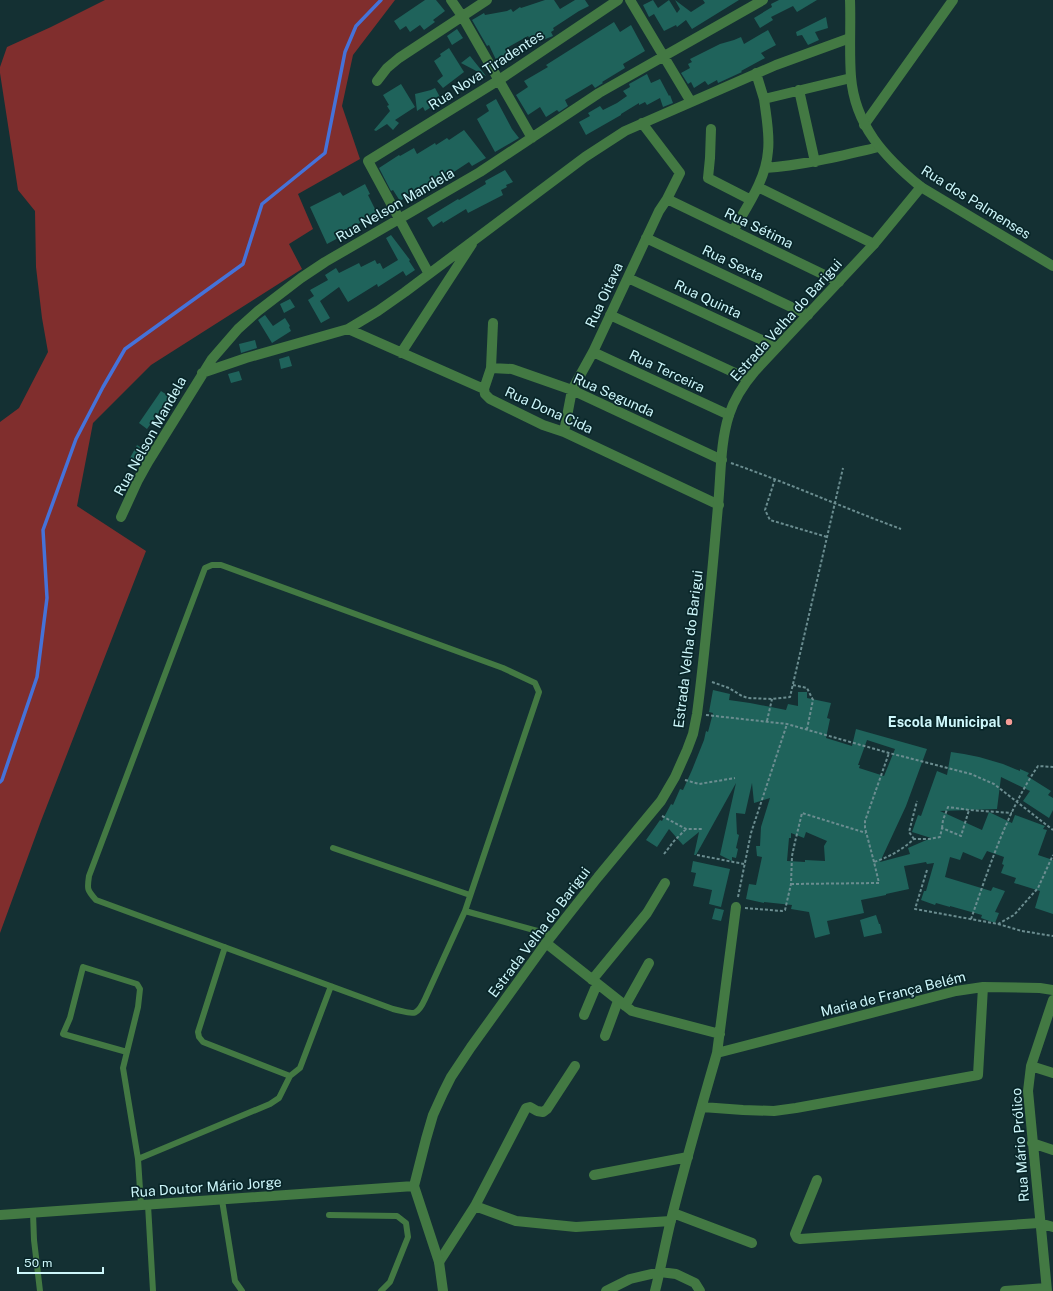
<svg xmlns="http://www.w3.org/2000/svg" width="1053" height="1291" font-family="'Public Sans',sans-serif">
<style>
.green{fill:#802e2d}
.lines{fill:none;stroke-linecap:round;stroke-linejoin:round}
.stream{stroke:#4572d9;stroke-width:3.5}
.building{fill:#1f635b;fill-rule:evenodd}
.path{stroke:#6b8d90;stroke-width:2;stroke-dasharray:3 2;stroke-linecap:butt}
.service{stroke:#437943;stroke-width:6}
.minor{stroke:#437943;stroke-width:10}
.tertiary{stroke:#437943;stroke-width:10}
.poi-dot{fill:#f59c96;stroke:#092629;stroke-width:1.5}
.labels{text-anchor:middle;stroke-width:3.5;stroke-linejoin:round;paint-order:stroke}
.street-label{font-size:14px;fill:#cdf6fa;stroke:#092629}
.poi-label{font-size:14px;font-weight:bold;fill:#cdf6fa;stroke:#092629;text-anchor:end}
</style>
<rect width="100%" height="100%" fill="#143033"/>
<path class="green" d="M105,0H395L353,55L342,106L360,159L298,194L313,229L289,244L302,269L151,365L93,423L77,506L146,551L41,821L0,933V422L19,408L48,352L42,318L36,267L35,211L18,190L0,73V67L7,47L51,27Z"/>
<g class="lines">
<path class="stream" d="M0,782L2,780L37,677L47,598L43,530L76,439L103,387L125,349L243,264L262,204L325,153L345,52L356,26L381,0"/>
</g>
<path class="building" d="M425,0H436L445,11L433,20L435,22L424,30L420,25L410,32L406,26L400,30L394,21Z
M545,0H554L560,9L575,0H585L589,6L579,11L553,28L554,30L551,32L553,36L543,40L542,37L533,43L528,36L505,49L510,59L498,64L489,45L487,46L472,20L484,13L485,15L507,11L511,9L513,12L520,7L521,8Z
M653,0L658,8L669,0L677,13L680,9L675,0L691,12L705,3L703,0H739L692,29L686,20L677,27L676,25L664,31L654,14L649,17L643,5Z
M779,0H817L797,12L793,6L771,17L773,20L760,28L754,18L772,7L771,4Z
M826,17L828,28L815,32L819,40L808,45L802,35L797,36L796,32Z
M614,22L620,32L631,25L645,51L623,64L625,68L602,82L603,83L595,88L592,84L565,100L568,106L559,112L557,110L546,117L540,107L528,115L516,95L528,87L524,81L548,67L546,65Z
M457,29L463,38L452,45L447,36Z
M768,30L776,45L761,53L765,58L741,71L742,72L718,83L717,80L708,85L705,81L694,88L691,82L688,84L681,73L690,68L688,64L692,62L690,59L720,44L734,40L741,37L744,44Z
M449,48L464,72L443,88L437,81L443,76L434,61L441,56L440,54Z
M470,56L486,76L461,63Z
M647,74L651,83L660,79L669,96L670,95L673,103L663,107L660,98L647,105L645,102L639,105V103L621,114V115L586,135L579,122L590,116L588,113L600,106L603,110L617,103L627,96L623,91L630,87L629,84Z
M401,84L415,107L395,120L399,123L393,130L387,124L376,131L374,130L390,111L387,106L389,105L383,95Z
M435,88L441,99L432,104L433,106L425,111L423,107L417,111L415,94L431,90Z
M496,99L512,129L519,138L495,152L477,119L489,111L486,105Z
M464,130L486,158L472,166L469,162L434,185L435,186L414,198L411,194L400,201L393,190L391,191L379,168L399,155L400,156L414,148L417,154L435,143L436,145L447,138L449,140Z
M505,170L513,182L506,185L507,187L501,190L503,195L468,213L466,209L443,223L442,221L433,227L427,218L458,199L459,200L486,184L485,181Z
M365,184L370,194L368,195L377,213L353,227L355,229L327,244L310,207L340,192L343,196Z
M391,235L410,260L409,261L415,270L406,276L403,271L378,287L377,284L348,302L339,287L320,301L330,318L321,323L308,300L314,296L310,290L328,280L325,275L336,268L339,273L359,263L361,267L375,260L377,264L380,263L383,269L398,260L386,238Z
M290,299L295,307L284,313L280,304Z
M265,315L273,326L285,318L290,326L289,327L291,331L272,343L258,320Z
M255,340L257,348L241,353L239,344Z
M289,356L292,366L281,369L279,359Z
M239,371L242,380L231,383L228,374Z
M161,391L170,397L147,429L139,423Z
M137,445L147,451L140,463L130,458Z
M713,690L730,694L729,700L750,703L786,710L788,704L798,706V692H807V698L831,703L827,718L830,719L826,738L852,746L856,729L927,749L906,806L880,862L910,854L908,848L931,838L912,832L918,815L921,816L937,771L947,775L951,752L964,754L979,757L1003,764L1020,771V769L1029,773L1027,776L1051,791L1048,795L1053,798V810L1049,818L1023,801L1030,791L1001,777L997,809L940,811L982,830L989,812L1012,823L1015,815L1045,826L1043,829L1047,830L1038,855L1053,860V914L1035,908L1040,891L1014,883L1016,878L1001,873L1004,865L1002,864L1004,857L987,851L982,860L963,852L960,860L950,857L945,877L991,891L993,887L1005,891L995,912L999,913L995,923L981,918L982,915L950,906V907L936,903L935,905L921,900L924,891H926L934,863L927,864L926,862L904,866L909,889L886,894V895L861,900L864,913L827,921L830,934L815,938L809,912L791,909L792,905L764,902V903L746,899L749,884L756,885L762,857L757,856L756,846H760L761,827L770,798L754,803L752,783L745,814L736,813L737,834L739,835L736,848L738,849L736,858L732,857V861L720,855L736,783L696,855H694L699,832L683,845L669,829L657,847L646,840L660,820L662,821L671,804L673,805L680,789L683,790L692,770L704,740L706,731L708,732L713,713L709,712ZM867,740L895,749L884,776L859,768L860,765H858ZM806,832L827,841L824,846L825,861L805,860V862L787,861L789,838H791V833L804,838Z
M693,861L730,869L721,907L709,904L712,890L693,886L696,873L691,872Z
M715,908L724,910L721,921L712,919Z
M876,915L879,924H880L882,933L864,937L860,920Z"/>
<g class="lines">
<path class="path" d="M731,463C788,483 844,508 901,529
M775,479L765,510L770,520L827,537
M712,682L729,688L742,696L748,698L772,699L790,697L843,468
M793,685L807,688L813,700L807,729
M706,715L787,724L889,753L971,774L994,784L1053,830
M767,721L772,699
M685,780L699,784L735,778
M662,816L686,829H703
M942,828L943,820L948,807L969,810L1012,813
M914,839L909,832L917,801
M664,854L674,841L686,829
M697,855L744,864
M874,862L865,828V821L889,753
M927,870L915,909L998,924L1014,915L1038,888L1053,855
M791,884L879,883L874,862C889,857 902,850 914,839H929L940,837L942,828L961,836L969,810
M738,897L751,833L787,724
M745,908L782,911L785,910L791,884L792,856L795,842L802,813L866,833
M971,919C989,868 1007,811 1038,766L1053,767
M998,924L1022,931L1053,936"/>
<path class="service" d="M212,565H221L503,668L535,683L539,692L465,911L425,999C416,1019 412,1013 393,1009L96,900C87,890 87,889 89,876L205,568Z
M333,848L470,895
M465,911L552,935
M225,947L198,1032L199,1037L203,1042L290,1076
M127,1052L63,1034L70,1018L83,967L137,984L140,989L138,1007L123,1068L138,1159L141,1205
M138,1159L270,1104L279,1098L290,1076L300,1068L331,986
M222,1200L235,1281L242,1291
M148,1205L153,1291
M33,1213L34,1240L40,1291
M329,1215L397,1216L406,1223L408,1237L390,1282L381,1291"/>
<path class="minor" d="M451,0L462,16L532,138
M630,0L691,102
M756,73L764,99
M377,81L387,68L399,58L487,0
M799,90L815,162
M864,125L953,0
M711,129L710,158L708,178L751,200
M765,168C805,165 840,156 879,147
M758,187L874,244
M921,187L1053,266
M667,199L839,282
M733,231C747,206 766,180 768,151C770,134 766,115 764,99L851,78
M646,238L808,315
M429,274L368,161L499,80L618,0
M628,278L777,347
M610,315L748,379
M348,329L484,389L485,394L490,399L543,425L564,432L719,505
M593,352L729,415
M401,353L472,244
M491,368L512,369L572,390L722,460
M202,373L246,358L348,329L378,311L405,292L585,157L625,131L776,65L850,38
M484,389L491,368L493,323
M564,432L572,390L593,352L659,211L667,199L680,173L642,123
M121,517L138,480L148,462L212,359L238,329L258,311L301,278L325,262L480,172L599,93L763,0
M546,943L632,1011L720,1034
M592,980L647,913L665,883
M983,987L1040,988L1053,990
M625,1006L649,963
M584,1015L597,984
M605,1036L618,1001
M717,1053L736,907
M1031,1066L1053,1073
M1032,1143L1053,1150
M594,1175L688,1157
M817,1180L795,1234L797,1238L800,1239L1039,1223L1053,1227
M475,1206L516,1221L576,1227L671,1221
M673,1213L752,1243
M439,1262L475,1206L526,1108L530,1107L537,1111L543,1112L547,1109L575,1066
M606,1291L630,1279L660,1272L676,1274L695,1283L700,1291
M655,1291C661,1268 665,1244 671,1220C685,1164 701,1108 717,1053L956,991L983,987L978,1075L796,1108L774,1111L743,1110L702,1107
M1005,1291L1046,1288
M1047,1291L1028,1091L1031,1066L1053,1000"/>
<path class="tertiary" d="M0,1215L414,1186
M443,1291L439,1262L414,1186L426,1139L433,1115L443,1093L451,1077L471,1047L546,943L598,877L661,801L675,777L687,750L693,734L697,714C706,645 712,575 718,506C721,476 720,443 729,415C734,399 744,384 755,371L874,244L921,187C884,157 855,125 851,77C849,51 851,25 850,0"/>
</g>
<circle class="poi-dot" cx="1009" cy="722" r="4"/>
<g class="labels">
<g class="street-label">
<text transform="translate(486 70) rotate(-33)" y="5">Rua Nova Tiradentes</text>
<text transform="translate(976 202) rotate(32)" y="5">Rua dos Palmenses</text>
<text transform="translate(395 205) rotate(-30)" y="5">Rua Nelson Mandela</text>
<text transform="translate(759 228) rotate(26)" y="5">Rua Sétima</text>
<text transform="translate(733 263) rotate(25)" y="5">Rua Sexta</text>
<text transform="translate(604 295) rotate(-65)" y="5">Rua Oitava</text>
<text transform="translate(708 299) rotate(25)" y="5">Rua Quinta</text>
<text transform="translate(786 320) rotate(-48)" y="5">Estrada Velha do Barigui</text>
<text transform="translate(667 371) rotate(25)" y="5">Rua Terceira</text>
<text transform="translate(614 395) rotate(24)" y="5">Rua Segunda</text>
<text transform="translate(549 410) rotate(24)" y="5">Rua Dona Cida</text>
<text transform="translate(150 436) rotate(-61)" y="5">Rua Nelson Mandela</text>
<text transform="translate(688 649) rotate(-83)" y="5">Estrada Velha do Barigui</text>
<text transform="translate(539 932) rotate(-53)" y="5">Estrada Velha do Barigui</text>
<text transform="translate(893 994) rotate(-14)" y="5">Maria de França Belém</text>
<text transform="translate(1020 1145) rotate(-94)" y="5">Rua Mário Prólico</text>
<text transform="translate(206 1187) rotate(-4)" y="5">Rua Doutor Mário Jorge</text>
</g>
<g class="poi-label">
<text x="1001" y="727">Escola Municipal</text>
</g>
</g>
<path d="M18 1267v6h85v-6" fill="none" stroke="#cdf6fa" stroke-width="2"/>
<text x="24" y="1267" font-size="12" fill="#cdf6fa" stroke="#092629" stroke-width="3" paint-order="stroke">50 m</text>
</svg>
